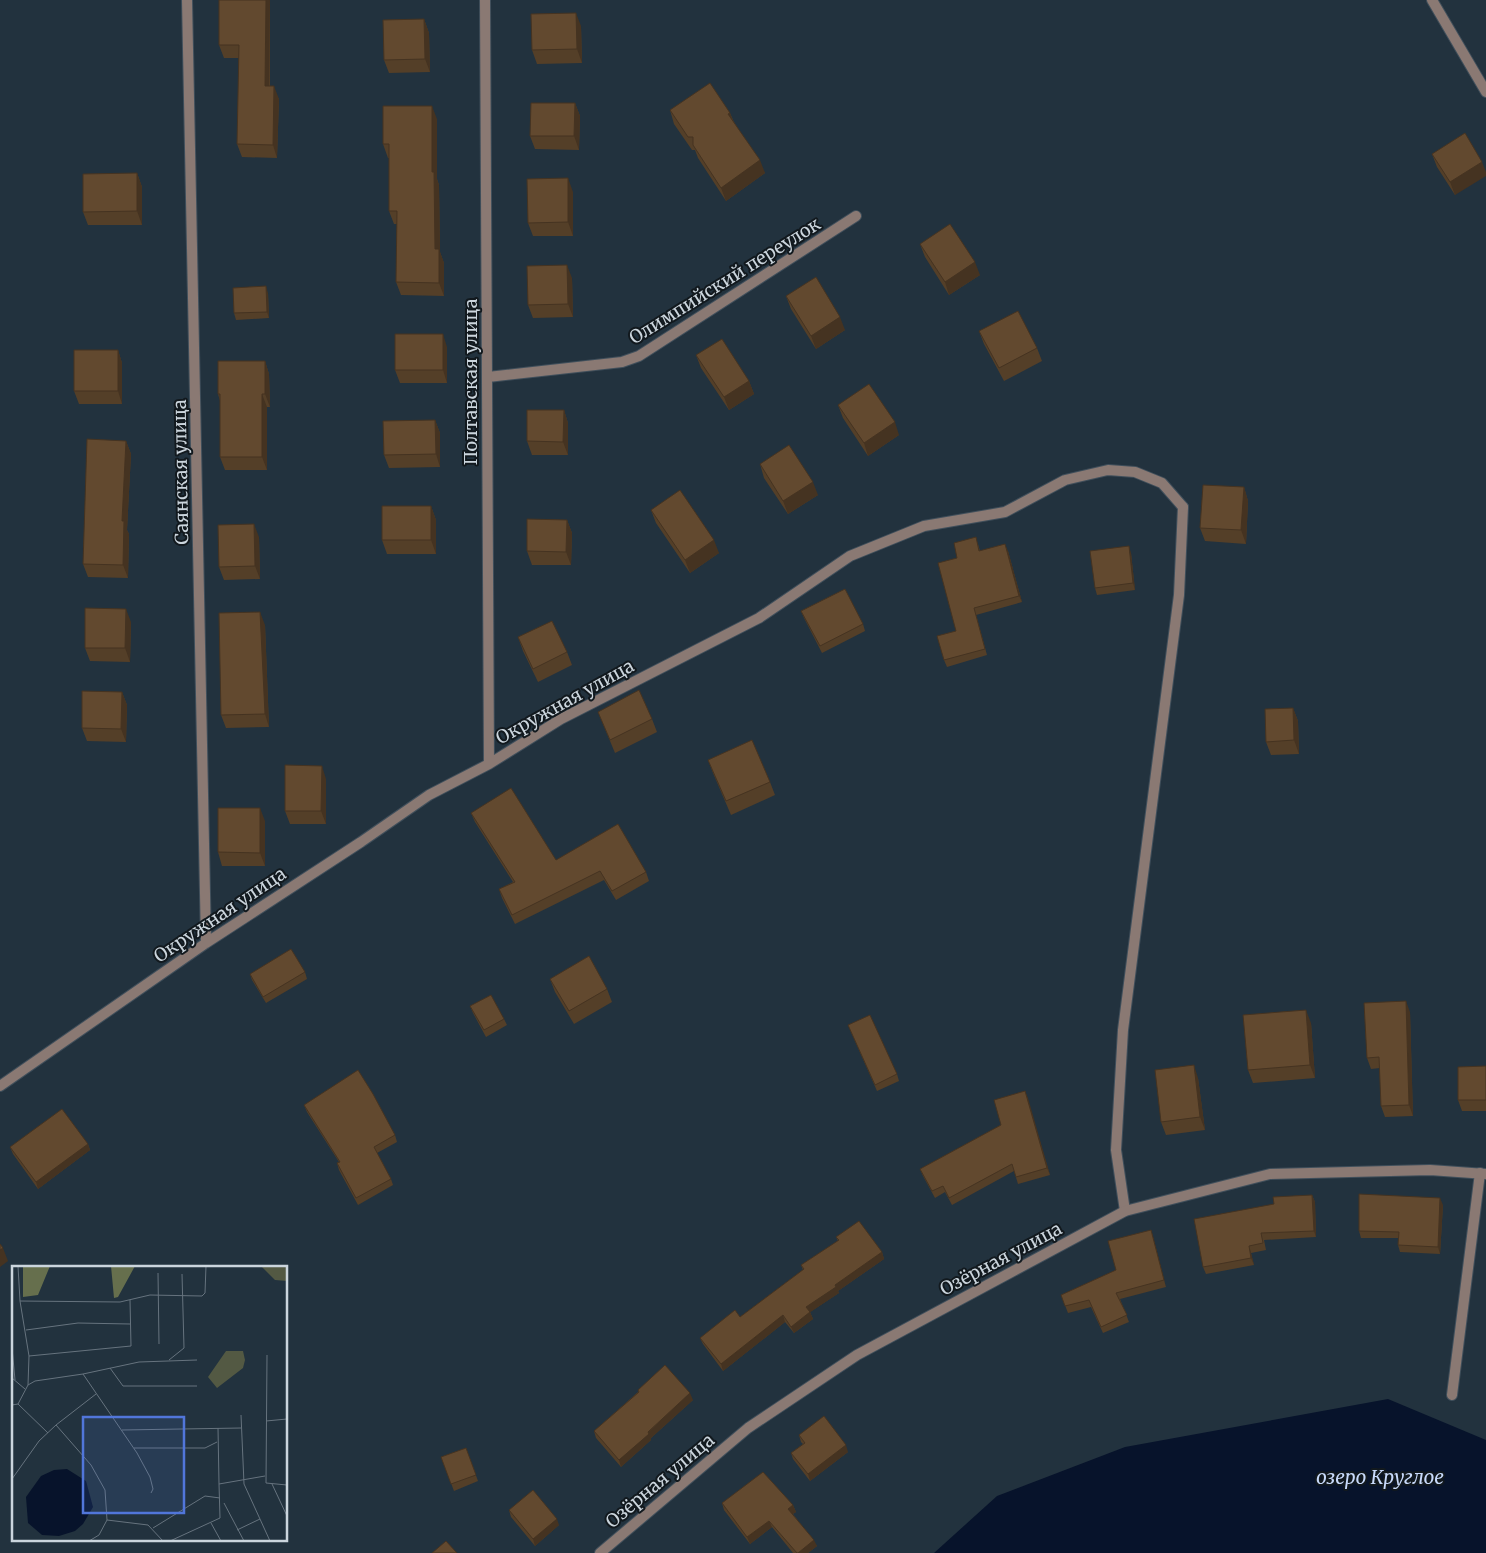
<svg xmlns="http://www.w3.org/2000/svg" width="1486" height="1553" font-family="Merriweather,serif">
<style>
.water{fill:#07132b}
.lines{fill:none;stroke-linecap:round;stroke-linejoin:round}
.lane-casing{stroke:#404f5b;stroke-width:12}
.street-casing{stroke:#404f5b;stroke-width:12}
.lane{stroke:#8a7973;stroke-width:10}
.street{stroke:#8a7973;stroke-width:10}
.wall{fill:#543f28}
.shaded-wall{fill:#453321}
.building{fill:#62492f;stroke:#453321}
.labels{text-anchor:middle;stroke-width:4;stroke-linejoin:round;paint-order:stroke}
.street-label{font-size:18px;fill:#cbd5dd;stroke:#12191e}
.water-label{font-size:19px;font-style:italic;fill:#c8dafb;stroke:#12191e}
.inset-road{fill:none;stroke:#66737e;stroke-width:1}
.view{fill:#5176da;fill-opacity:0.15;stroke:#5176da;stroke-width:2.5}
.inset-edge{fill:none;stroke:#cbd5dd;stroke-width:2.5}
</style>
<rect width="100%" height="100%" fill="#22323e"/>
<path class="water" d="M1388,1399L1486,1440V1553H934L997,1496L1125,1447Z"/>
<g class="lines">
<defs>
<path id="lane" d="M488,377L622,362L639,356L856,216
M1125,1211L1116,1150L1123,1030L1179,595L1183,507
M1452,1395L1480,1173"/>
<path id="street" d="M187,0L206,943
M485,0L489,764
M1432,0L1486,92
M0,1086L206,943L361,842L429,795L489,764L561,719L759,618L850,556L924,526L1005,512L1065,480L1108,470L1135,472L1162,483L1183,507
M600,1553L748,1428L857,1355L1125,1211L1270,1174L1430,1170L1486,1174"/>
</defs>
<use href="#lane" class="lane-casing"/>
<use href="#street" class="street-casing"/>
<use href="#lane" class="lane"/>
<use href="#street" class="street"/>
</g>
<path class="wall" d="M219,0H270V86L279,99L277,158L242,157L237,144L239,58H224L219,45Z
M424,19L429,33L430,72L389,73L384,60Z
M581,26L582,63L537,64L532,50Z
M575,103L580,116L579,150L535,149L530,136Z
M670,110L730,113L734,122L765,173L726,201L698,158L695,150H692L674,124Z
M437,119V179L439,185L440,252L444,263V296L401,295L396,282L397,224H394L389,211V158H388L383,144Z
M1432,154L1482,162L1455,195L1437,167Z
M137,173L142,187V225H88L83,212Z
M573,192V236H533L528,223Z
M920,244L980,275L949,295L925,257Z
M572,278L573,317L533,318L528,305Z
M268,293L269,318L236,320L234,313Z
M786,296L845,330L816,349L791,309Z
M979,331L1037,348L1042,361L1004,381L984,344Z
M447,347V383H400L395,370Z
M118,350L122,363V404H79L74,391Z
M696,355L749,381L754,394L729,410L701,368Z
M265,361L269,374L270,407H267V470H225L220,457V401L218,394Z
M838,405L899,435L868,456L843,418Z
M564,410L568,423V455H532L527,441Z
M435,420L440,433V467L389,468L384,455Z
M126,441L131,454L127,530L129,534L128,578L88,577L83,564Z
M760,464L818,495L788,514L764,478Z
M1244,487L1248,501L1246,544L1205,541L1200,528Z
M431,506L436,520V554H387L382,540Z
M651,510L719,553L690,573L656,523Z
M567,520L572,533L571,565H532L527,551Z
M259,537L260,579L224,580L219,567Z
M978,544L980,551H1008L1022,602L976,615L987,655L947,667L944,660L956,631L957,558Z
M1131,553L1135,590L1097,595L1095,588Z
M801,611L863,624L865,631L822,653L804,618Z
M131,622L130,662L90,661L85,648Z
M265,625L269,727L226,728L221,715Z
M518,637L567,652L572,665L538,682L523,651Z
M122,692L127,705L126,742L87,741L82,728Z
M1293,708L1298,721L1299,754L1271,755L1266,742Z
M598,712L652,719L657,732L615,753Z
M708,760L770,782L775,795L731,815L713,773Z
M326,779V824H290L285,811Z
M471,813L556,860L646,872L649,881L616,900L604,880L515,924L502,898L499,889L513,882L475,822Z
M265,821V866H222L218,852Z
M305,972L307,979L266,1003L252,980L250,974Z
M550,979L607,989L612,1002L574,1024L555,992Z
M470,1006L504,1019L507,1025L486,1037L473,1013Z
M1410,1012L1413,1116L1385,1117L1381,1106L1380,1068L1371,1069L1367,1058Z
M1311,1023L1315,1078L1253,1083L1248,1070Z
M848,1025L897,1074L899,1081L877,1091Z
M1486,1066V1111H1462L1458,1100Z
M1198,1078L1205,1130L1166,1135L1161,1122Z
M1025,1091L1050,1175L1018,1184L1014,1171L952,1205L945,1192L935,1198L923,1176L920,1169L1001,1125Z
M304,1105L395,1135L397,1142L377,1153L391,1179L393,1185L358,1205L339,1170L337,1163L339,1162L307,1112Z
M88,1144L90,1150L38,1189L13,1154L10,1147Z
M1312,1195L1315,1202L1316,1237L1264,1240L1266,1250L1251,1253L1254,1265L1206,1274L1203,1267L1274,1204Z
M1443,1205L1440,1254L1400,1252L1398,1245V1238H1361L1359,1231Z
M1151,1230L1166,1287L1120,1299L1129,1322L1103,1333L1091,1307L1068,1313L1061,1295L1116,1270Z
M836,1237L882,1252L884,1259L838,1291L839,1293L810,1312L813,1319L794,1333L785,1322L723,1371L703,1344L700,1338L740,1317L803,1270L801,1265L838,1241Z
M638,1390L693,1400L651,1438V1440L621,1467L596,1438L594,1431L638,1392Z
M799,1435L848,1452L810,1481L793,1459L791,1453L803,1444L801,1442Z
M466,1448L478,1481L454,1491L441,1457Z
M722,1503L793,1505L796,1512L793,1514L817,1546L808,1553H793L772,1527L750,1544L724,1510Z
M509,1510L559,1525L535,1546L511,1517Z"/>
<path class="shaded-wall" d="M266,0H270L269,99L265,86Z
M576,13L581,26L582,63L577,49Z
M424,19L429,33L430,72L425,59Z
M274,86L279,99L277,158L273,145Z
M575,103L580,116L579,150L574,136Z
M432,106L437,119V179L439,185L440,252L444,263V296L439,283L435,249L432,172Z
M730,113L735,126L728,114Z
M760,160L765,173L726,201L721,188Z
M1482,162L1486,172V176L1455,195L1450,182Z
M137,173L142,187V225L137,211Z
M568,178L573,192V236L568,222Z
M975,262L980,275L949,295L945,282Z
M567,265L572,278L573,317L568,304Z
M266,286L268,293L269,318L267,312Z
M840,317L845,330L816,349L811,336Z
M443,334L447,347V383L443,370Z
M118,350L122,363V404L118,391Z
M265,361L269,374L270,407L265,394Z
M749,381L754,394L729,410L724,397Z
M262,394L267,407V470L262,457Z
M564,410L568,423V455L563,442Z
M435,420L440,433V467L436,454Z
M895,422L899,435L868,456L864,443Z
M126,441L131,454L127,530L129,534L128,578L123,565L122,521Z
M813,482L818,495L788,514L783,501Z
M1244,487L1248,501L1246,544L1241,530Z
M431,506L436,520V554L431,540Z
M567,520L572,533L571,565L566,552Z
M254,524L259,537L260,579L255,566Z
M714,540L719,553L690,573L685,560Z
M1005,544L1008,551L1022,602L1019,596Z
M1129,546L1131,553L1135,590L1133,583Z
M126,609L131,622L130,662L125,648Z
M260,612L265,625L269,727L265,714Z
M122,692L127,705L126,742L121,729Z
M1293,708L1298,721L1299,754L1294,740Z
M322,766L326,779V824L321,811Z
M260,808L265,821V866L260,853Z
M1406,1001L1410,1012L1413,1116L1409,1105Z
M1306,1010L1311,1023L1315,1078L1310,1065Z
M1194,1065L1198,1078L1205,1130L1200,1117Z
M1025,1091L1028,1098L1050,1175L1047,1168Z
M88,1144L90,1150L38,1189L36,1182Z
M1312,1195L1315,1202L1316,1237L1314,1231Z
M1440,1198L1443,1205L1440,1254L1438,1247Z
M1151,1230L1153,1236L1166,1287L1164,1280Z
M1249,1246L1251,1253L1254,1265L1251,1258Z
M3,1248L8,1261L0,1267V1250Z
M882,1252L884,1259L838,1291L839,1293L809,1313L806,1307L835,1285Z
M810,1312L813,1319L794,1333L791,1327Z
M783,1315L785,1322L723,1371L721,1364Z
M690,1393L693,1400L651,1438V1440L621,1467L619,1460Z
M846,1445L848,1452L810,1481L808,1474Z
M793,1505L796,1512L791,1515L788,1509Z
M557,1519L559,1525L535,1546L533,1539Z
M769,1521L772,1527L750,1544L747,1537Z
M814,1540L817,1546L808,1553H798Z"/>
<path class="building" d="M219,0H266L265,86H274L273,145L237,144L239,45H219Z
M576,13L577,49L532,50L531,14Z
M424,19L425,59L384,60L383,20Z
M710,83L730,113L728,114L760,160L721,188L693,145V137H688L670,110Z
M531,103H575L574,136H530Z
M383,106H432V172H434L435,249H439V283L396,282L397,211H389V144H383Z
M1465,133L1482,162L1450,182L1432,154Z
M137,173V211L83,212V174Z
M568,178V222L528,223L527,179Z
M950,224L975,262L945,282L920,244Z
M567,265L568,304L528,305L527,266Z
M816,277L840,317L811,336L786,296Z
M266,286L267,312L234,313L233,288Z
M1018,311L1037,348L999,368L979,331Z
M395,334H443V370H395Z
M722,339L749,381L724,397L696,355Z
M74,350H118V391H74Z
M218,361H265V394H262V457H220V394H218Z
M869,384L895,422L864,443L838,405Z
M527,410H564L563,442L527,441Z
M435,420L436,454L384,455L383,421Z
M87,439L126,441L122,521H124L123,565L83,564Z
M789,445L813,482L783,501L760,464Z
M1203,485L1244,487L1241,530L1200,528Z
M680,490L714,540L685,560L651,510Z
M382,506H431V540H382Z
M527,519L567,520L566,552L527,551Z
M254,524L255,566L219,567L218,525Z
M976,537L979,551L1005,544L1019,596L974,608L985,649L944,660L937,636L956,631L938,563L957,558L954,543Z
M1129,546L1133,583L1095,588L1090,551Z
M845,589L863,624L820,646L801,611Z
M85,608L126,609L125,648H85Z
M260,612L265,714L221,715L219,613Z
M552,621L567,652L533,669L518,637Z
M639,690L652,719L610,740L598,712Z
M82,691L122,692L121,729L82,728Z
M1293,708L1294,740L1266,742L1265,709Z
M752,740L770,782L726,801L708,760Z
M285,765L322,766L321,811H285Z
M511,788L556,860L618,824L646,872L612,891L600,871L512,915L499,889L515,882L471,813Z
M218,808H260V853L218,852Z
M291,949L305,972L263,997L250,974Z
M589,956L607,989L569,1011L550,979Z
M491,995L504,1019L484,1030L470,1006Z
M1406,1001L1409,1105L1381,1106L1379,1057L1367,1058L1364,1003Z
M1306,1010L1310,1065L1248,1070L1243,1015Z
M870,1015L897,1074L875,1085L848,1025Z
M1194,1065L1200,1117L1161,1122L1155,1070Z
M1486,1066V1100H1458V1067Z
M358,1070L373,1094L395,1135L374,1147L391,1179L356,1198L337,1163L340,1162L304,1105Z
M1025,1091L1047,1168L1016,1177L1012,1164L949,1198L943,1186L932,1191L920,1169L1001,1125L994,1100Z
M62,1109L88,1144L36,1182L10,1147Z
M1359,1194L1440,1198L1438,1247L1398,1245L1399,1232L1359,1231Z
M1312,1195L1314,1231L1261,1233L1263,1243L1249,1246L1251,1258L1203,1267L1194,1219L1274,1204L1273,1197Z
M859,1221L882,1252L835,1285L836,1287L806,1307L810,1312L791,1327L783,1315L721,1364L700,1338L735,1310L740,1317L804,1269L801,1265L839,1240L836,1237Z
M1151,1230L1164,1280L1116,1293L1127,1315L1101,1327L1089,1300L1065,1306L1061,1295L1116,1270L1108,1241Z
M0,1244L3,1248L0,1250Z
M665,1365L690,1393L648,1432L649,1434L619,1460L594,1431L639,1392L638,1390Z
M824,1416L846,1445L808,1474L791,1453L805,1443L799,1435Z
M466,1448L476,1475L451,1484L441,1457Z
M763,1472L793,1505L788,1509L814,1540L798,1553H797L769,1521L747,1537L722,1503Z
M533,1490L557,1519L533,1539L509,1510Z
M446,1541L457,1553H432Z"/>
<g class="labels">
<g class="street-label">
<text transform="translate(725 281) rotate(-32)" y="6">Олимпийский переулок</text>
<text transform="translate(471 382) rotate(-90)" y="6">Полтавская улица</text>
<text transform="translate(181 472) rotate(-91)" y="6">Саянская улица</text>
<text transform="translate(565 702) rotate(-29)" y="6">Окружная улица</text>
<text transform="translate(220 915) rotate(-34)" y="6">Окружная улица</text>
<text transform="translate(1001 1259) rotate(-28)" y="6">Озёрная улица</text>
<text transform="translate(660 1481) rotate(-40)" y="6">Озёрная улица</text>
</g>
<g class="water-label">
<text x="1380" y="1484">озеро Круглое</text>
</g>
</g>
<g transform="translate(12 1266)">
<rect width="275" height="275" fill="#22323e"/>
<path d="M249,0H275V15L263,14ZM214,85H231L233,94L231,102L205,122L196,111Z" fill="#535943"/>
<path d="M38,0L26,29L11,31V1ZM99,0H123L106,31L102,32Z" fill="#666f4d"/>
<path d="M55,203L74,215L81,241L71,258L63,265L47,270L30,269L16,257L14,231L29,210L42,204Z" fill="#07132b"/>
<path class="inset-road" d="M6,0L8,35M146,7L147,78M14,64L66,57L118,58M0,82L3,114M255,89L254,217L275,219M17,90L119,80L118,34M157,94L172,82L170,8M98,102L111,120H185M71,108L127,96L185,94M0,112L13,123M16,119L17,90L8,35L108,36L138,29L190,30L193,27L194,0M6,138L36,167M0,139L6,138L16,119L23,115L71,108L125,187L138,211L141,223L139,227M229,149L232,218L258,275M254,155L275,153M44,159L84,128M206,162L207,218M110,164L229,162M122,182H193L205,176M0,213L27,175L44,159L79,199L93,224L95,254L87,269L77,275M260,218L275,250M212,237L232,275M95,254L136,259L151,275M199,257L209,275M141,262L193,230L208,232M225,264L248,253M158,275L208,252L207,218L253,210"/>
<path class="view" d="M71,151H172V247H71Z"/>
<rect width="275" height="275" class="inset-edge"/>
</g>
</svg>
